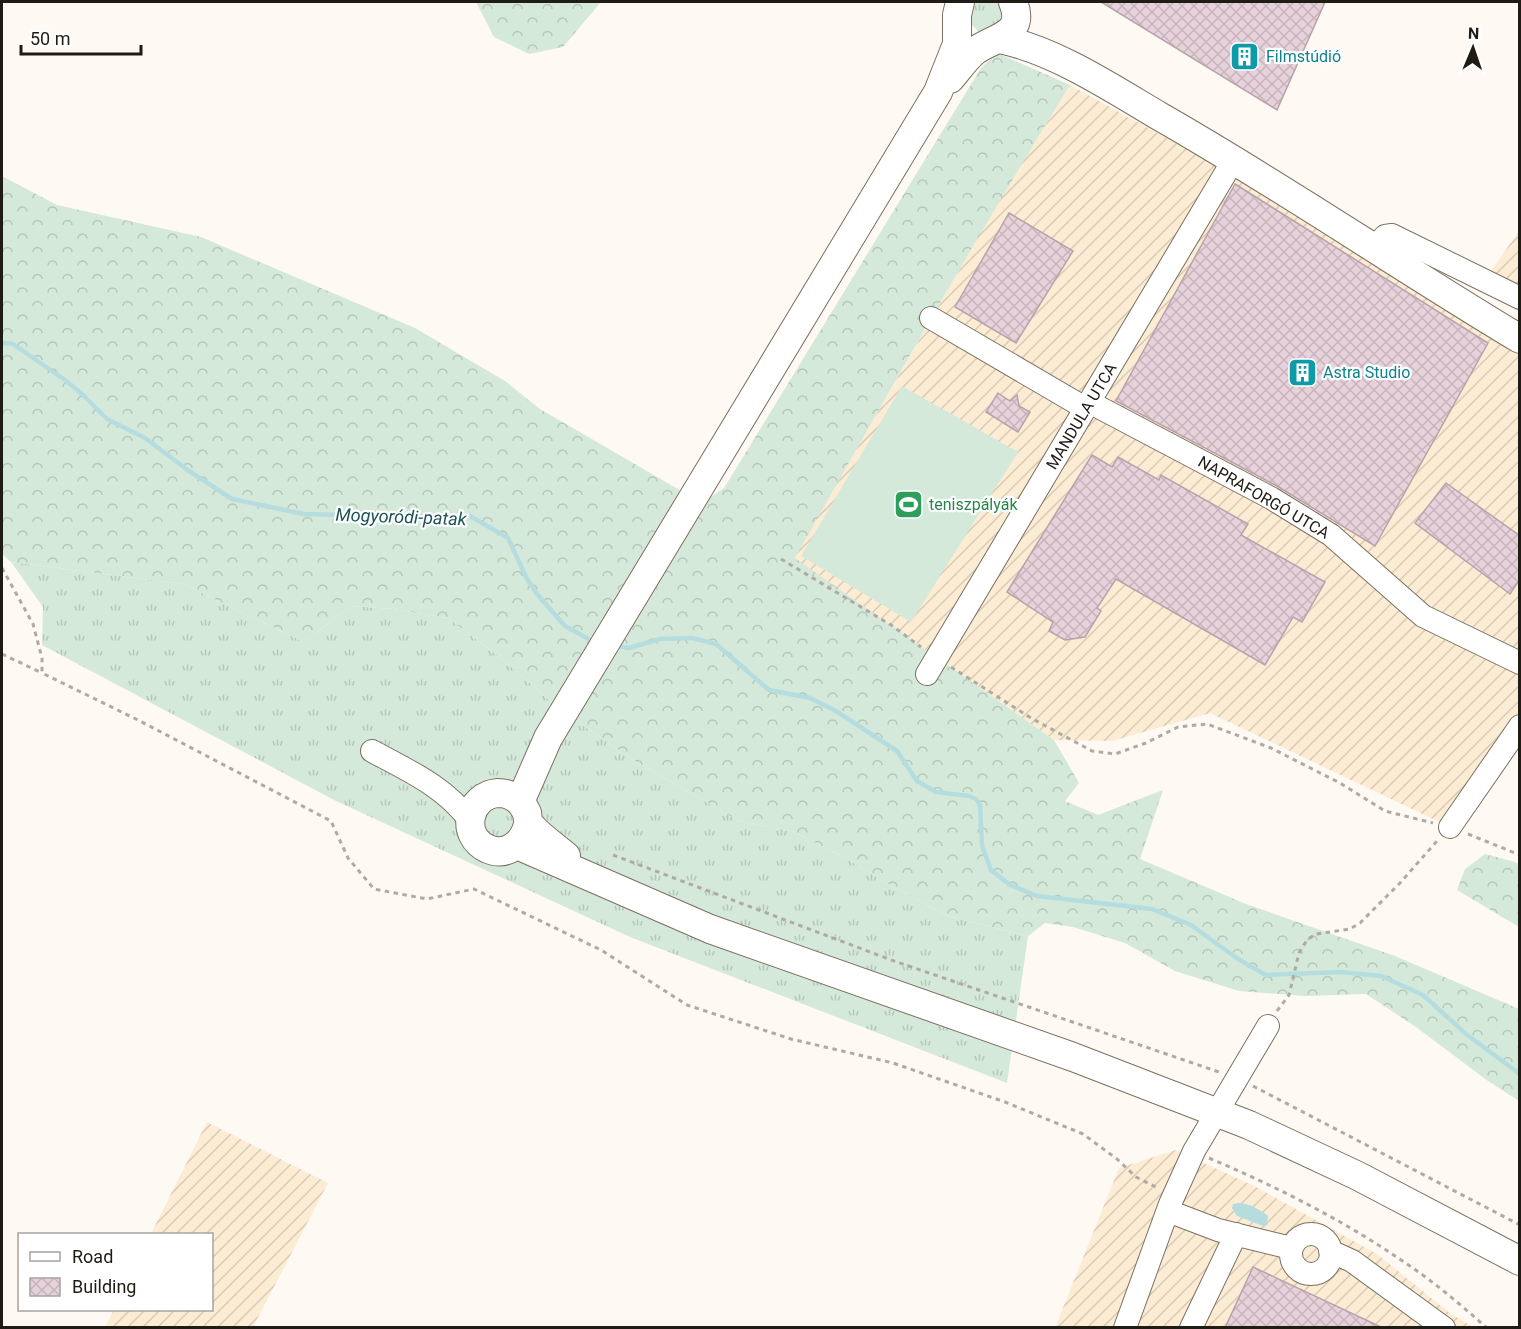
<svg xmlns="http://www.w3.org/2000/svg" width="1521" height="1329" font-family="Roboto,sans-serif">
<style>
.industrial{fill:url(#industrial-furrows)}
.grass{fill:url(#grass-tufts)}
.forest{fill:url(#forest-crowns)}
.garden{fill:#d4e9da}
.water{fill:#b5dde0}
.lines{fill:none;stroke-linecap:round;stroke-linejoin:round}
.stream{stroke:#b5dde0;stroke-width:4.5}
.building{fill:url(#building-cross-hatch);stroke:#b7a3ab;stroke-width:1.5}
.minor-casing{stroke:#7b7162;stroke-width:24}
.major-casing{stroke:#7b7162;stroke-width:30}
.path{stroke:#afaba4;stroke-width:3;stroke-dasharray:4.5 4.5;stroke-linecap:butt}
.minor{stroke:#fff;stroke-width:22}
.major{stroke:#fff;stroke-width:28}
.labels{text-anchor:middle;stroke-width:4.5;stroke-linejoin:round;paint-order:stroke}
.culture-label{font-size:16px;fill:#0d838f;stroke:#fff;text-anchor:start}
.street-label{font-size:16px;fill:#1f1b15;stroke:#fff}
.leisure-label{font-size:16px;fill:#27864d;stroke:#fff;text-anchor:start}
.water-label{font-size:18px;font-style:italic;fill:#1b5357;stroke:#fff}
</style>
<defs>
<pattern id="industrial-furrows" width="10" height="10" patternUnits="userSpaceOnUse" patternTransform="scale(1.5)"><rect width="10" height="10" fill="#fcecd4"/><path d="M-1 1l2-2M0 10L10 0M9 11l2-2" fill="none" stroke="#d8cab5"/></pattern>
<pattern id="grass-tufts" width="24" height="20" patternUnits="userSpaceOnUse" patternTransform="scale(1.5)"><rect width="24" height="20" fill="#d4e9da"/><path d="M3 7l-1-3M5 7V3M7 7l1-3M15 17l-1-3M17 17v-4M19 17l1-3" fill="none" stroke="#b6c7ba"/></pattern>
<pattern id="forest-crowns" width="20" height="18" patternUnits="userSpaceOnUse" patternTransform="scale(1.5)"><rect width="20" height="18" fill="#d4e9da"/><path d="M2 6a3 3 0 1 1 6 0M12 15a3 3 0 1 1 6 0" fill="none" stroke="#b6c7ba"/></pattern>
<pattern id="building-cross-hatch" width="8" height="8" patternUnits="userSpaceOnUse" patternTransform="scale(1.5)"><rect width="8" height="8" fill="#e7d2db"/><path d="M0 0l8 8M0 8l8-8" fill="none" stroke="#c6b4bb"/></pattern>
</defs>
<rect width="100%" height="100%" fill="#fef9f2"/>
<path class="industrial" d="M1070,85L1248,183L1519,349V726L1450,827L1210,713L1112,741L1054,740L794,558L1005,190Z
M1519,231V308L1484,281Z
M207,1122L328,1183L253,1327H105L114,1310H212V1234H151Z
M1176,1150L1256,1187L1377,1254L1451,1314L1473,1327L1055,1328L1119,1168Z"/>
<path class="grass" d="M972,2H1002L1006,12L992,33L978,31L969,22Z
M11,562L183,584L304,642L351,606L393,609L448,618L501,658L563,712L635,761L739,821L792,831L844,857L893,887L948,916L1028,936L1007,1083L630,937L334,800L42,645L43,607Z"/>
<path class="forest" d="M476,2H601L563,47L529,54L494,37Z
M997,53L1070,85C974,240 885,399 795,558L1054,740L1079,783L1065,801L1098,815L1163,790L1140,859L1246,904L1395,956L1519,1009V1101L1488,1081L1416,1027L1366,994L1306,996L1239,991L1175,971L1125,943L1073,927L1045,923L1028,936L948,916L893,887L844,857L792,831L739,821L635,761L563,712L501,658L448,618L393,609L351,606L304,642L183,584L11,562L2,554V176L57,205L201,237L415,328L505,381L540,409L702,503L724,488L981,68Z
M1485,854L1515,862L1519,865V927L1457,890L1465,869Z"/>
<path class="garden" d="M902,386L1018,452L911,622L801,556Z"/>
<path class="water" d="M1239,1203C1248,1203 1261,1210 1268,1216L1267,1225L1263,1226L1237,1216L1232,1208L1233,1204Z"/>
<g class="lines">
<path class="stream" d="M2,343L13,344L65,380L82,394L107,419L145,438L189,471L232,499L304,514L342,515L363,512L428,517L470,516L508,538L526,577L536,593L565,626L594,642
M617,646L629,648L660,639L692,638L716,644L769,690L810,698L836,711L897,751L917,781L936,792L969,796L976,799L980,805L982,846L991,870L1010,885L1037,896L1152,909L1191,925L1238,959L1266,975L1341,972L1381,976L1423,995L1466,1034L1520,1074"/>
</g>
<path class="building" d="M1101,2H1325L1277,110Z
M1235,184L1488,343L1375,546L1277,486L1116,401Z
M1009,213L1073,251L1016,343L955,307Z
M998,393L1010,401L1017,395L1019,406L1030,412L1018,432L986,412Z
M1092,455L1112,467L1118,457L1159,480L1161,475L1248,524L1241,535L1325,582L1302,622L1293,617L1265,665L1116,579L1097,608L1101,611L1085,637L1065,640L1049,631L1053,622L1007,592Z
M1446,483L1520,536V579L1510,594L1415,523Z
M1253,1267L1383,1328H1225Z"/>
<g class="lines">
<defs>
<path id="minor" d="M1374,248L1385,236L1392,235L1520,298
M931,318L1085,408
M1089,402L1271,498L1331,535L1423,616L1520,663
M927,674L1234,159
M372,751C407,770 446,787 470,821
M1450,827L1520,726
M1168,1211L1218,1230L1291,1248
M1291 1254a20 20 0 1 1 40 0a20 20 0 1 1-40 0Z
M1330,1251L1352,1261L1444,1328
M1125,1328L1170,1204L1194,1151L1268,1026
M1191,1328L1236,1234"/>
<path id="major" d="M1000,39C1056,51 1110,87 1159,116C1282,186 1398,266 1520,339
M950,79C958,70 966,58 975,51C993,37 1027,36 1013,2
M520,802L548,738L938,92L957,44V15L960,2
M528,824C524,843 507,857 488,849C459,836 468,795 498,793C511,793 522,801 527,813C528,818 527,822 531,826C541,837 554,846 566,856
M517,845L710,929L1073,1057L1249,1125L1358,1176L1520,1261"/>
</defs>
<use href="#minor" class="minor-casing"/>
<use href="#major" class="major-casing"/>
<path class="path" d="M781,559L891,625L921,647
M2,568L33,624L42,658V673L138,720L331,821L348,858L374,889L427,899L474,889L601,950L687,1005L791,1039L893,1063L1005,1102L1083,1134L1117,1159L1136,1177L1158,1188
M2,654L42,673
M951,667L1031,718L1092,751L1115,754L1146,743L1178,727L1207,724L1271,748L1340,783L1385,811L1433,823
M1468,834L1520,855
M613,855L894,961L1219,1072
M1277,1011L1289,995L1299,953L1307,940L1316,934L1350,929L1360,923L1400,883L1437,841
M1253,1086L1520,1225
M1209,1158C1277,1187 1343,1220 1404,1262C1433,1281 1461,1305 1487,1328"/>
<use href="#minor" class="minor"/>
<use href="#major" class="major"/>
</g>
<defs>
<symbol id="building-square" viewBox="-11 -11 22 22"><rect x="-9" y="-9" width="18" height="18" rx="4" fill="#0f9aa8" stroke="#fff"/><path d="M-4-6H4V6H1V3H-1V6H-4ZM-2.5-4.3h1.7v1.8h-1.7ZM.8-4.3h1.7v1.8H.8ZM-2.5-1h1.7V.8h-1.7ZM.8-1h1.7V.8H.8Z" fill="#fff"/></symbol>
<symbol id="stadium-square" viewBox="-11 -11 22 22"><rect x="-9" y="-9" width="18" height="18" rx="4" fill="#2e9e5b" stroke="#fff"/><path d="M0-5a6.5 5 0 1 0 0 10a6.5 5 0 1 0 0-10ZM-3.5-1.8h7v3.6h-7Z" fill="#fff"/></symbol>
</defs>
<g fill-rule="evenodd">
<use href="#building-square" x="1228" y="40" width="33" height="33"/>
<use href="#building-square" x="1286" y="356" width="33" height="33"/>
<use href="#stadium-square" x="892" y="488" width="33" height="33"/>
</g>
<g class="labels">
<g class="culture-label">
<text x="1266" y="62">Filmstúdió</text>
<text x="1323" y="378">Astra Studio</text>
</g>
<g class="street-label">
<text transform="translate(1081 416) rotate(-59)" y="6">MANDULA UTCA</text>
<text transform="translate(1264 497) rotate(30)" y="6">NAPRAFORGÓ UTCA</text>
</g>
<g class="leisure-label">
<text x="929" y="510">teniszpályák</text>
</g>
<g class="water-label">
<text transform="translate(401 517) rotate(2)" y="6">Mogyoródi-patak</text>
</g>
</g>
<rect width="1521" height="1329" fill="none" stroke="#1f1b15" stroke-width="6"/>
<rect x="18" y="1233" width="195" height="78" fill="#ffffff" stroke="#a5a4a1" stroke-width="1.5"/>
<rect x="30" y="1252" width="30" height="9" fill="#ffffff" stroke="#a5a4a1" stroke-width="1.5"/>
<text x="72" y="1263" font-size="18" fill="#1f1b15">Road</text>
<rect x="30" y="1278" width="30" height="18" fill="url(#building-cross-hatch)" stroke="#a5a4a1" stroke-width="1.5"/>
<text x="72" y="1293" font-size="18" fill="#1f1b15">Building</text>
<g transform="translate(1473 48) rotate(2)" stroke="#ffffff" stroke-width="4.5" paint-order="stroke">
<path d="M0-4.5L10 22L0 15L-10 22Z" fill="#1f1b15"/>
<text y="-9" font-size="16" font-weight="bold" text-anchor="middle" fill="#1f1b15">N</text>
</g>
<path d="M21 45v9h120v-9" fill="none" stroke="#1f1b15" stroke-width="3"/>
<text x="30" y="45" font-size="18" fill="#1f1b15" stroke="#ffffff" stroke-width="4.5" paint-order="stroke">50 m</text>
</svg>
